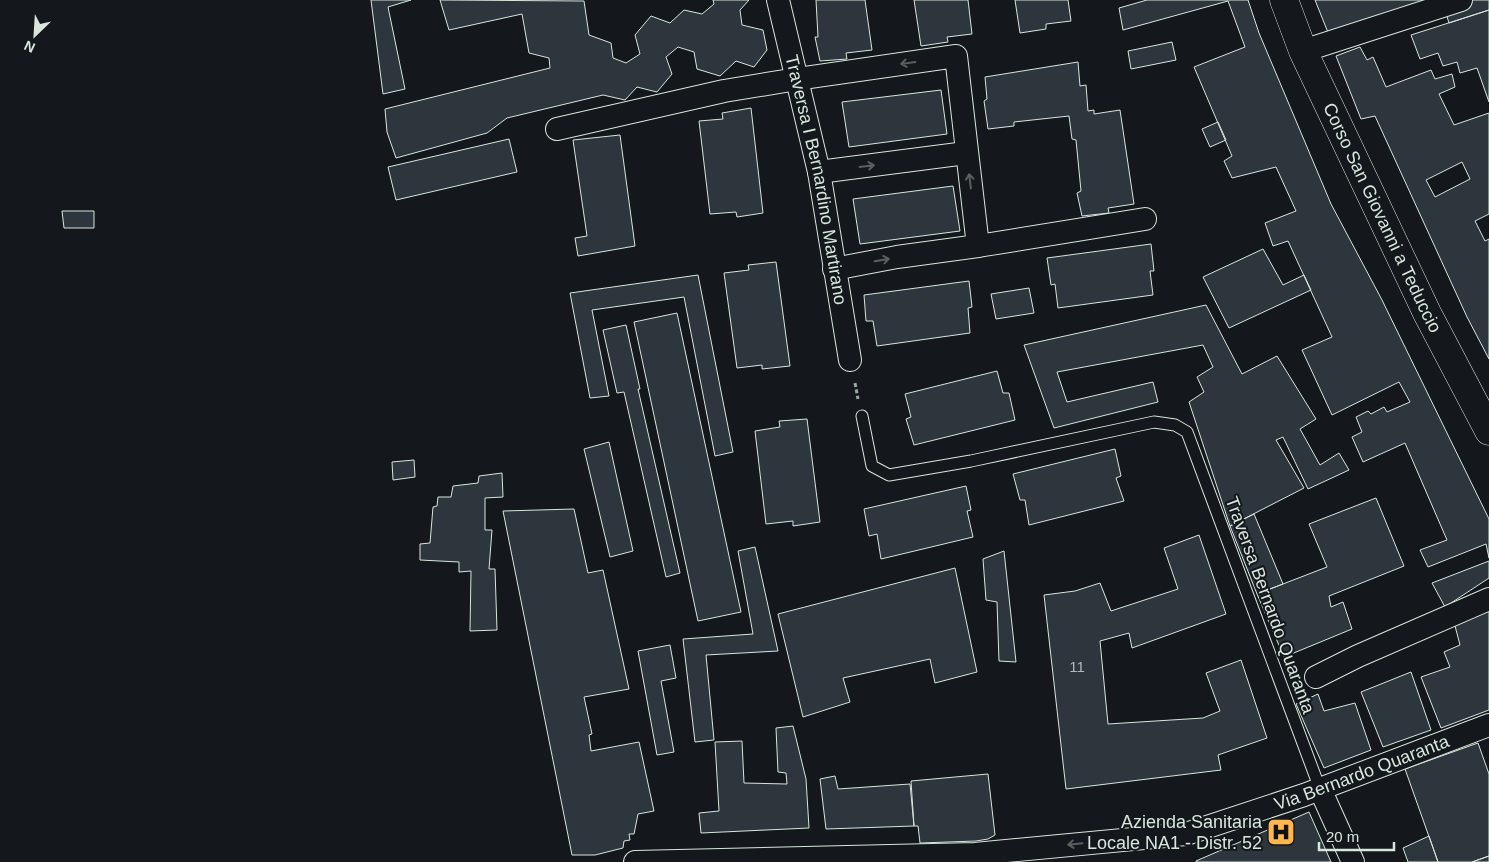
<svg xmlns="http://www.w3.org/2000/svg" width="1489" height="862" font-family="Helvetica,sans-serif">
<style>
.building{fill:#2c363c;stroke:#d8e6dc;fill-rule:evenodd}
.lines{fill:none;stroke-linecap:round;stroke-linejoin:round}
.lane-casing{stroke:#d8e6dc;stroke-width:13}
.street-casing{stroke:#d8e6dc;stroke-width:24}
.primary-casing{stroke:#d8e6dc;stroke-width:29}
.path{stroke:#9da8a2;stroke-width:3;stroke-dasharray:4 2.5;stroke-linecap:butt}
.lane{stroke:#14181c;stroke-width:11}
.street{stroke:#14181c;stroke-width:22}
.primary{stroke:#14181c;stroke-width:28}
.oneway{stroke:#59605f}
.labels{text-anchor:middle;stroke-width:4;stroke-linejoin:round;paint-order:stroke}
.number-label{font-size:15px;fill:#adbab4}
.street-label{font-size:18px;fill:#d8e6dc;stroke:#14181c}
.poi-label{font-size:18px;fill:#d8e6dc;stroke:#14181c;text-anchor:end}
</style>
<rect width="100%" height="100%" fill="#14181c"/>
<path class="building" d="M371,0H411L388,7L405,89L383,94Z
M440,0L584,1L589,35L611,43L613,58L626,63L640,54L635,35L651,16L670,23L684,10L702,14L714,4L713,0H749L740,10L742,25L763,30L767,50L754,67L736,61L720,76L697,69L694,52L678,47L666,57L672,74L657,92L637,87L625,100L603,95L507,118L487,133L396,158L387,132L385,109L550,68L549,58L529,53L522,14L449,30Z
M816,0H865L872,50L846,53L847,59L820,61L815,37H818Z
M914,0H968L972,34L947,37L948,42L921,46Z
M1015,0H1068L1071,21L1046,24V29L1020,33Z
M1147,0H1248L1259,33L1331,204L1382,300L1489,519V558L1486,544L1428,567L1420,550L1447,540L1405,443L1363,462L1352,437L1362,432L1356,417L1368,411L1371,414L1384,407L1387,412L1410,402L1399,382L1332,415L1302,350L1332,337L1288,241L1273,246L1265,223L1296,211L1276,167L1232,178L1224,161L1232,156L1194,67L1245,47L1228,1L1123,30L1119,8Z
M1315,0H1434L1329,35Z
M1442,0H1489V10L1449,23Z
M1489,10V102L1477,68L1460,73L1457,62L1443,66L1438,53L1420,59L1411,35Z
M1172,42L1176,60L1131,69L1128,51Z
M1360,47L1367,60L1373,57L1386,87L1431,70L1435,79L1452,74L1455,87L1439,94L1454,125L1489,113V214L1475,221L1485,241L1489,239V359L1467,317L1375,116L1361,119L1336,56ZM1462,162L1470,179L1435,197L1426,180Z
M1078,62L1080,86L1086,85L1088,111L1094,110V114L1120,110L1134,204L1108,208L1109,213L1082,216L1077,193L1081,191L1076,140L1072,139L1069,116L1014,122V126L988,129L984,101L987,99L985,77Z
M941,90L947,134L849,147L842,102Z
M751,108L763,213L737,217L736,212L710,214L699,121L723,119L722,113Z
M1218,122L1226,140L1210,147L1202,129Z
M620,135L635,246L578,256L575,238L587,236L573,140Z
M509,139L517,172L396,200L388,167Z
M953,186L960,231L860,244L853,199Z
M62,211H94V228H64Z
M1151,244L1154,271H1150L1153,295L1058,308L1055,284L1051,285L1047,258Z
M1263,249L1283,285L1304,275L1311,290L1229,328L1203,277Z
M776,262L790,366L762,369V365L737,368L724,273L749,270L748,265Z
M698,275L733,452L715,456L684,297L592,310L609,396L590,398L570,293Z
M969,281L972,307L968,308L970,333L877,346L873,321H866L864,295Z
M1029,288L1034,313L996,319L991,294Z
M1206,305L1242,374L1277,356L1316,419L1300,429L1320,465L1339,453L1349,470L1308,489L1283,437L1276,440L1304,488L1230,526L1189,402L1204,392L1197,377L1213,367L1203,345L1057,372L1067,402L1153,382L1158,402L1054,428L1024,345Z
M677,313L741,612L698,621L634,322Z
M626,325L640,389H638L680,573L666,577L624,392L617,393L603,330Z
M997,371L1003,393H1009L1015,420L914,445L906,419L911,417L905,394Z
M807,419L820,522L793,526V521L766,524L755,431L780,427L779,421Z
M609,442L633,551L610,557L584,449Z
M1115,449L1121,476L1116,478L1124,501L1029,525L1025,500H1020L1013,474Z
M414,460L415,477L393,480L392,462Z
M502,473L503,497L485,498V530H492L489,569H495L497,630L470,631L471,571L459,572V562L420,560V544L430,543L433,507L437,506L438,497H451L453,486L478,483L479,476Z
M966,486L971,510L967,511L973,537L881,559L877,534L869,536L864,509Z
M1376,498L1404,566L1329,596L1331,607L1343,602L1352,629L1284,657L1257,594L1327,567L1309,524Z
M574,509L588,573L603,570L629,689L584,697L592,734L589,735L591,751L639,742L654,811L638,814L634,834H629L630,840L624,841L623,848L595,855H572L503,511Z
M1254,514L1283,584L1257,594L1230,526Z
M1199,535L1226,614L1132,648L1129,633L1100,641L1108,724L1203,718L1220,711L1206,673L1241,660L1267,738L1218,755L1221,770L1066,789L1044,595L1075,591L1100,583L1111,611L1178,589L1164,548Z
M755,547L778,651L706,655L714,740L695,742L683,639L753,634L738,551Z
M1004,551L1016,662L999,661L997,602L986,600L983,559Z
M1489,561V578L1445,607L1432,583Z
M955,568L977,672L935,683L930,659L843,678L850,702L803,717L778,614Z
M1489,610V710L1441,728L1421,677L1450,667L1444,652L1460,645L1454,622Z
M670,645L676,678L661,681L674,752L657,755L638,651Z
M1411,672L1431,730L1383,747L1361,692Z
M1318,694L1324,711L1355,703L1371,750L1324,768L1296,704Z
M793,726L806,779L809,828L701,833L699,813L719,811L715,742L742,741L744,783L787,784L786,773L778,772L776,728Z
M1478,743L1489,774V856L1472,862H1438L1405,769Z
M988,774L995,835L988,839L976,841L920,843L918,826H914L911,781Z
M835,776L838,789L910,784L914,826L826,829L820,779Z
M1309,812L1331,862H1196V861Z
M1429,836L1438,862H1408L1403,848Z
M1489,856V862H1472Z"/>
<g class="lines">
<defs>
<path id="lane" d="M862,416L872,466L889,475L971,461L1154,422L1175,425L1187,432L1320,789"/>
<g id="street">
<path id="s1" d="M778,0L819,172L850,360"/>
<path d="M1303,51L1461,0"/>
<path d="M557,129L724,91L797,79L956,56L978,246L897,257L834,269"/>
<path d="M819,172L966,153"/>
<path d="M978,246L1145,219"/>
<path d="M1316,677L1358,656L1489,599"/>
<path d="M1320,789L1353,862"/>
<path id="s2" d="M635,862L975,854L1186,834L1304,795L1489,725"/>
</g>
<g id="primary">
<path id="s3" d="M1284,0L1303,51L1427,313L1489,431"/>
</g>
</defs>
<use href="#lane" class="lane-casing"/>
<use href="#street" class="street-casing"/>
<use href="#primary" class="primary-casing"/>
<path class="path" d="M855,383L858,399"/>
<use href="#lane" class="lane"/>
<use href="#street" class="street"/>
<use href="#primary" class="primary"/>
</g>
<defs><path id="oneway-shaft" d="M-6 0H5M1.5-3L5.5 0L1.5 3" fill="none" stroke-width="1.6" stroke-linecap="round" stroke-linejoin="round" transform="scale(1.25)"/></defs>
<g class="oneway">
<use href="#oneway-shaft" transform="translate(908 63) rotate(172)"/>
<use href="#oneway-shaft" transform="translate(867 166) rotate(-7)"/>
<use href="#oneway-shaft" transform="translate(970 181) rotate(-97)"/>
<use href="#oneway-shaft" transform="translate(882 260) rotate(-10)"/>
<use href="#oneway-shaft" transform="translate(1075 844) rotate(174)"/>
</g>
<defs>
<symbol id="hospital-square" viewBox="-11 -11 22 22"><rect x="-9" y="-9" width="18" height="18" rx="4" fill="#ffb74d" stroke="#14181c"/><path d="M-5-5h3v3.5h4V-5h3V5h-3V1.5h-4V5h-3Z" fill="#111"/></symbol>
</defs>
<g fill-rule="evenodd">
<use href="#hospital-square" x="1265" y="816" width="32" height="32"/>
</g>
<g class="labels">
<g class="number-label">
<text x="1077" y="672">11</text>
</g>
<g class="street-label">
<text dy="6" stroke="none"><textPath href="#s1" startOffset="184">Traversa I Bernardino Martirano</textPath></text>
<text dy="6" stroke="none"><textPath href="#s3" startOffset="239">Corso San Giovanni a Teduccio</textPath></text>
<text transform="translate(1270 605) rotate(70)" y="6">Traversa Bernardo Quaranta</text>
<text dy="6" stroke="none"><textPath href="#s2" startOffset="738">Via Bernardo Quaranta</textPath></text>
</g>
<g class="poi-label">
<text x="1262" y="828">Azienda Sanitaria<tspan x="1262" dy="21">Locale NA1 - Distr. 52</tspan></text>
</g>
</g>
<g transform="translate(35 35) rotate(205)" stroke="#14181c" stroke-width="4" paint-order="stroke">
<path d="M0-4L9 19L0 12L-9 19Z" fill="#d8e6dc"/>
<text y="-8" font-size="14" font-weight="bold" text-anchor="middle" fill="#d8e6dc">N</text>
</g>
<path d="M1319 842v8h75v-8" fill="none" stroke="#d8e6dc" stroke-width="2.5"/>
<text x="1326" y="842" font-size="15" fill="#d8e6dc" stroke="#14181c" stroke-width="4" paint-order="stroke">20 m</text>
</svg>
